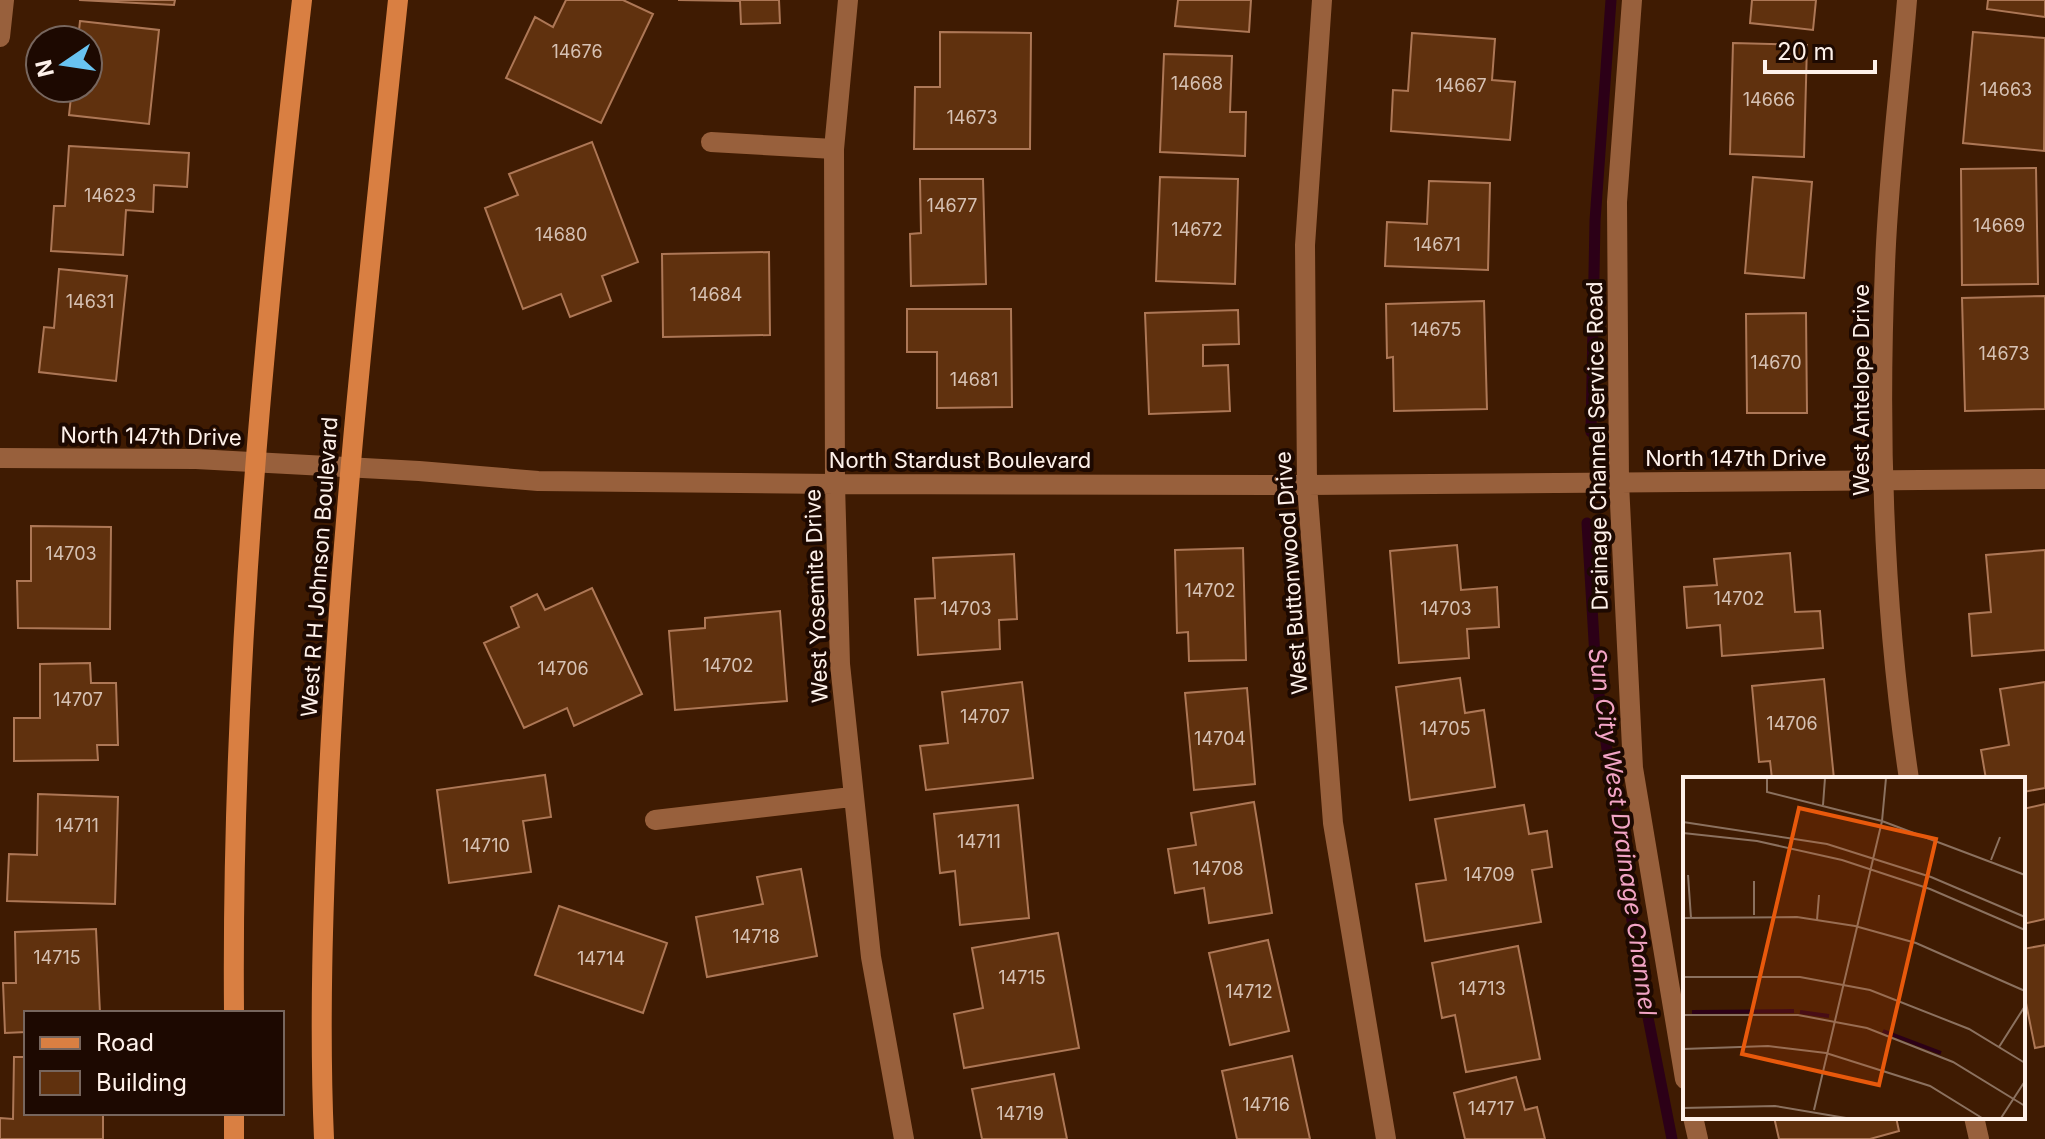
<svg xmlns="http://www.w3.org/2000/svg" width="2045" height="1139" font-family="Inter,sans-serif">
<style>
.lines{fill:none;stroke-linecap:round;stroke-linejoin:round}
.stream{stroke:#2c0017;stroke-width:11}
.building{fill:#60310e;stroke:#ad7756;stroke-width:2}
.minor{stroke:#98603c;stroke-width:20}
.secondary{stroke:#d97f42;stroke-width:20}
.labels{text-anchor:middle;stroke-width:8;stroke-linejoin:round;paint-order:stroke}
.number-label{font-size:18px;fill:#d6c1b3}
.street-label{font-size:22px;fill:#fef1ea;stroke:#1d0901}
.water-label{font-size:24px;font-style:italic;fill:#f2a4c5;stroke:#1d0901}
.inset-river{fill:none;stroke:#2c0017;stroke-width:4}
.inset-road{fill:none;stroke:#8b715f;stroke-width:2}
.view{fill:#e8590c;fill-opacity:0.15;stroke:#e8590c;stroke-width:4}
.inset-edge{fill:none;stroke:#fef1ea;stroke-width:4}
</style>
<rect width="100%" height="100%" fill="#3f1b02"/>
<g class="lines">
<path class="stream" d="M1591,432L1595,221L1611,0
M1587,523L1596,674L1641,982L1672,1139"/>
</g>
<path class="building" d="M79,0H175L174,5Z
M566,0H623L653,14L601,123L506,78L535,17L553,27Z
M678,0H779L780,23L741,24L740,1Z
M1178,0H1251L1249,32L1175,26Z
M1752,0H1816L1813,30L1750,23Z
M1988,0H2045V17L1987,9Z
M80,21L159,30L149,124L69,115L72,88H88V40H78Z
M940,32L1031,33L1030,149H914L915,87H940Z
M1973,32L2045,38L2044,151L1963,143Z
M1412,33L1495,39L1492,80L1515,82L1510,140L1391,131L1393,90L1408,91Z
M1733,43L1807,45L1804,157L1730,154Z
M1164,54L1232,56L1230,112H1246L1245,156L1160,152Z
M592,142L638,262L602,276L611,301L570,317L561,294L523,309L485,208L518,195L509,174Z
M69,146L189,153L187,187L154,185L153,212L126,210L123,255L51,251L54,206H65Z
M2036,168L2038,284L1962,285L1961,169Z
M1160,177L1238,179L1235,284L1156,281Z
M1753,177L1812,182L1804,278L1745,273Z
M920,179H983L986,284L911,286L910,234L921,233Z
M1429,181L1490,183L1488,270L1385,266L1387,222L1427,224Z
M769,252L770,335L663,337L662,254Z
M59,269L127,276L116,381L39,372L44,327L54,328Z
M2045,296V409L1965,411L1962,298Z
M1484,301L1487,409L1394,411L1393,357L1387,358L1386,304Z
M907,309H1011L1012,407L937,408V352H907Z
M1238,310L1239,344L1203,345V366L1228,365L1230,411L1149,414L1145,313Z
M1806,313L1807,413H1747L1746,314Z
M31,526L111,527L110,629L18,628L17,581H31Z
M1457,545L1461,590L1497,587L1499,627L1467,629L1469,658L1399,663L1390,551Z
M1243,548L1246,660L1189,661L1188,632L1177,633L1175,550Z
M2045,550V650L1972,656L1969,614L1991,612L1986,555Z
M1790,553L1795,612L1820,611L1823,648L1722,656L1720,625L1687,628L1684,587L1717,585L1714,559Z
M1014,554L1017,619L999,620L1000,649L918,655L915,599L935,598L933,558Z
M592,588L642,694L574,726L567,708L524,728L484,643L519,627L511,607L537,594L545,610Z
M780,611L787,701L675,710L669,631L705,628V618Z
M90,663L91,683H116L118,745H97L98,760L14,761V718H40V664Z
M1460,678L1465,713L1484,710L1495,787L1410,800L1396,687Z
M1824,679L1834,779H1772L1770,761L1759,762L1752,686Z
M1022,682L1033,778L926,790L920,746L948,743L942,692Z
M2045,682V788L2023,792V779H1986L1981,750L2009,745L2000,689Z
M1247,688L1255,784L1194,790L1185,693Z
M545,775L551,817L523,821L531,872L449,883L437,790Z
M38,794L118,797L115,904L7,901L9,854L37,855Z
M1254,802L1272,913L1209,923L1204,888L1175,893L1168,849L1196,845L1191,813Z
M2045,804V919L2023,924V809Z
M1018,805L1029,918L960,925L955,871L940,873L934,814Z
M1524,805L1529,834L1547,831L1552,867L1532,870L1541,922L1425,941L1416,884L1446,880L1435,819Z
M801,869L817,956L707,977L696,917L763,904L757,877Z
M559,906L667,943L643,1013L535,975Z
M96,929L100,1013H26V1032L5,1033L3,983H16L15,932Z
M1058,933L1079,1048L964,1068L954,1014L983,1008L972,948Z
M1268,940L1289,1031L1230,1045L1209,953Z
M2045,945V1046L2035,1048L2023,988V949Z
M1518,946L1540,1059L1466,1072L1455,1015L1442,1018L1432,963Z
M1292,1056L1310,1139H1237L1222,1071Z
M14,1057H26V1113H103V1139H0V1118L13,1119Z
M1054,1074L1067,1139H982L972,1089Z
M1516,1077L1525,1110L1537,1107L1545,1139H1465L1454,1093Z
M1774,1117H1896L1899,1131L1870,1139H1779Z"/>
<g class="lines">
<path class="minor" d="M848,0L834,149L835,484L840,664L871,957L904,1139
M1322,0L1305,245L1307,485L1333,823L1386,1139
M1632,0L1617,202L1619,483L1633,768L1685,1079
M1907,0C1900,88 1888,177 1885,266C1878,433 1884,613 1909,779
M0,37L4,0
M711,142L834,149
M0,458L196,459L419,471L538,481L835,484L1307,485L2045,479
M655,820L851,797
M1693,1117L1698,1139
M1974,1117L1979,1139"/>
<path class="secondary" d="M234,1013C231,675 263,336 302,0
M234,1113V1139
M324,1139C319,1025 323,909 328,795C340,529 370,265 398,0"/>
</g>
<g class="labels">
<g class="number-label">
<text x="577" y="58">14676</text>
<text x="1197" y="90">14668</text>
<text x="1461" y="92">14667</text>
<text x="2006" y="96">14663</text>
<text x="1769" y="106">14666</text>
<text x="972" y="124">14673</text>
<text x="110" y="202">14623</text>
<text x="952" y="212">14677</text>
<text x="1999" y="232">14669</text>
<text x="1197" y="236">14672</text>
<text x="561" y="241">14680</text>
<text x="1437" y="251">14671</text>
<text x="716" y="301">14684</text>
<text x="90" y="308">14631</text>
<text x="1436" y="336">14675</text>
<text x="2004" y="360">14673</text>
<text x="1776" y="369">14670</text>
<text x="974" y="386">14681</text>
<text x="71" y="560">14703</text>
<text x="1210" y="597">14702</text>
<text x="1739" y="605">14702</text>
<text x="966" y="615">14703</text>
<text x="1446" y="615">14703</text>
<text x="728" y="672">14702</text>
<text x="563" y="675">14706</text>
<text x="78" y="706">14707</text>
<text x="985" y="723">14707</text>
<text x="1792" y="730">14706</text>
<text x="1445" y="735">14705</text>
<text x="1220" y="745">14704</text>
<text x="77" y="832">14711</text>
<text x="979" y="848">14711</text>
<text x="486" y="852">14710</text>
<text x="1218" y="875">14708</text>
<text x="1489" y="881">14709</text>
<text x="756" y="943">14718</text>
<text x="57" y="964">14715</text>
<text x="601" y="965">14714</text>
<text x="1022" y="984">14715</text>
<text x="1482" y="995">14713</text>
<text x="1249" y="998">14712</text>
<text x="1266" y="1111">14716</text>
<text x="1491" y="1115">14717</text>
<text x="1020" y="1120">14719</text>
</g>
<g class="street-label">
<text transform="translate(1861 390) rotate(-90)" y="8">West Antelope Drive</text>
<text transform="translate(151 436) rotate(1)" y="8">North 147th Drive</text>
<text transform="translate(1597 446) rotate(-91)" y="8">Drainage Channel Service Road</text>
<text x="1736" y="466">North 147th Drive</text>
<text x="960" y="468">North Stardust Boulevard</text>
<text transform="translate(319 567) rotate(-86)" y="8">West R H Johnson Boulevard</text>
<text transform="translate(1291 573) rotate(-94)" y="8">West Buttonwood Drive</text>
<text transform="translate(816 596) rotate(-92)" y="8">West Yosemite Drive</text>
</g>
<g class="water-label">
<text transform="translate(1622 832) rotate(82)" y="8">Sun City West Drainage Channel</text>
</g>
</g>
<g transform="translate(1683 777)">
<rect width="342" height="342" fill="#3f1b02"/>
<path class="inset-river" d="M9,235L111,234M117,235L146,239M200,254L258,276"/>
<path class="inset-road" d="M84,1V15L199,44L342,98M140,28L142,1M0,45L144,67L248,100L342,140M0,56L74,64L159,83L247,112L342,153M308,83L317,60M5,98L8,141M71,138V104M0,141L114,140L172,149L233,166L342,214M134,143L136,118M0,200H117L187,213L286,252L342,286M0,238H115L184,251L270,285L342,329M316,270L342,229M0,272L85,269L143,276L247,309L299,341M0,331L92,329L163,341M131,333L199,44L203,1M318,341L342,304"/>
<path class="view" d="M116,31L253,62L196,308L59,277Z"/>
<rect width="342" height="342" class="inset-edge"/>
</g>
<rect x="24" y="1011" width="260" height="104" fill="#1d0901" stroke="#77665e" stroke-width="2"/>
<rect x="40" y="1037" width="40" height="12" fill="#d97f42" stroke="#77665e" stroke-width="2"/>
<text x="96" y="1051" font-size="24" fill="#fef1ea">Road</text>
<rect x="40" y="1071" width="40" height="24" fill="#60310e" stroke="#77665e" stroke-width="2"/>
<text x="96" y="1091" font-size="24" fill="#fef1ea">Building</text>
<g transform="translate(64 64) rotate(257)"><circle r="38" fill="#1d0901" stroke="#77665e" stroke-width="2"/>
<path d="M0-6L14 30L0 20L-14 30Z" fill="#69c3f1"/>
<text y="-12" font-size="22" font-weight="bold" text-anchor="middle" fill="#fef1ea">N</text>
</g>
<path d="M1765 60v12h110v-12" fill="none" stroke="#fef1ea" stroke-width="4"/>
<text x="1777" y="60" font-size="24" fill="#fef1ea" stroke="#1d0901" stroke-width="6" paint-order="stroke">20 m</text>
</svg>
